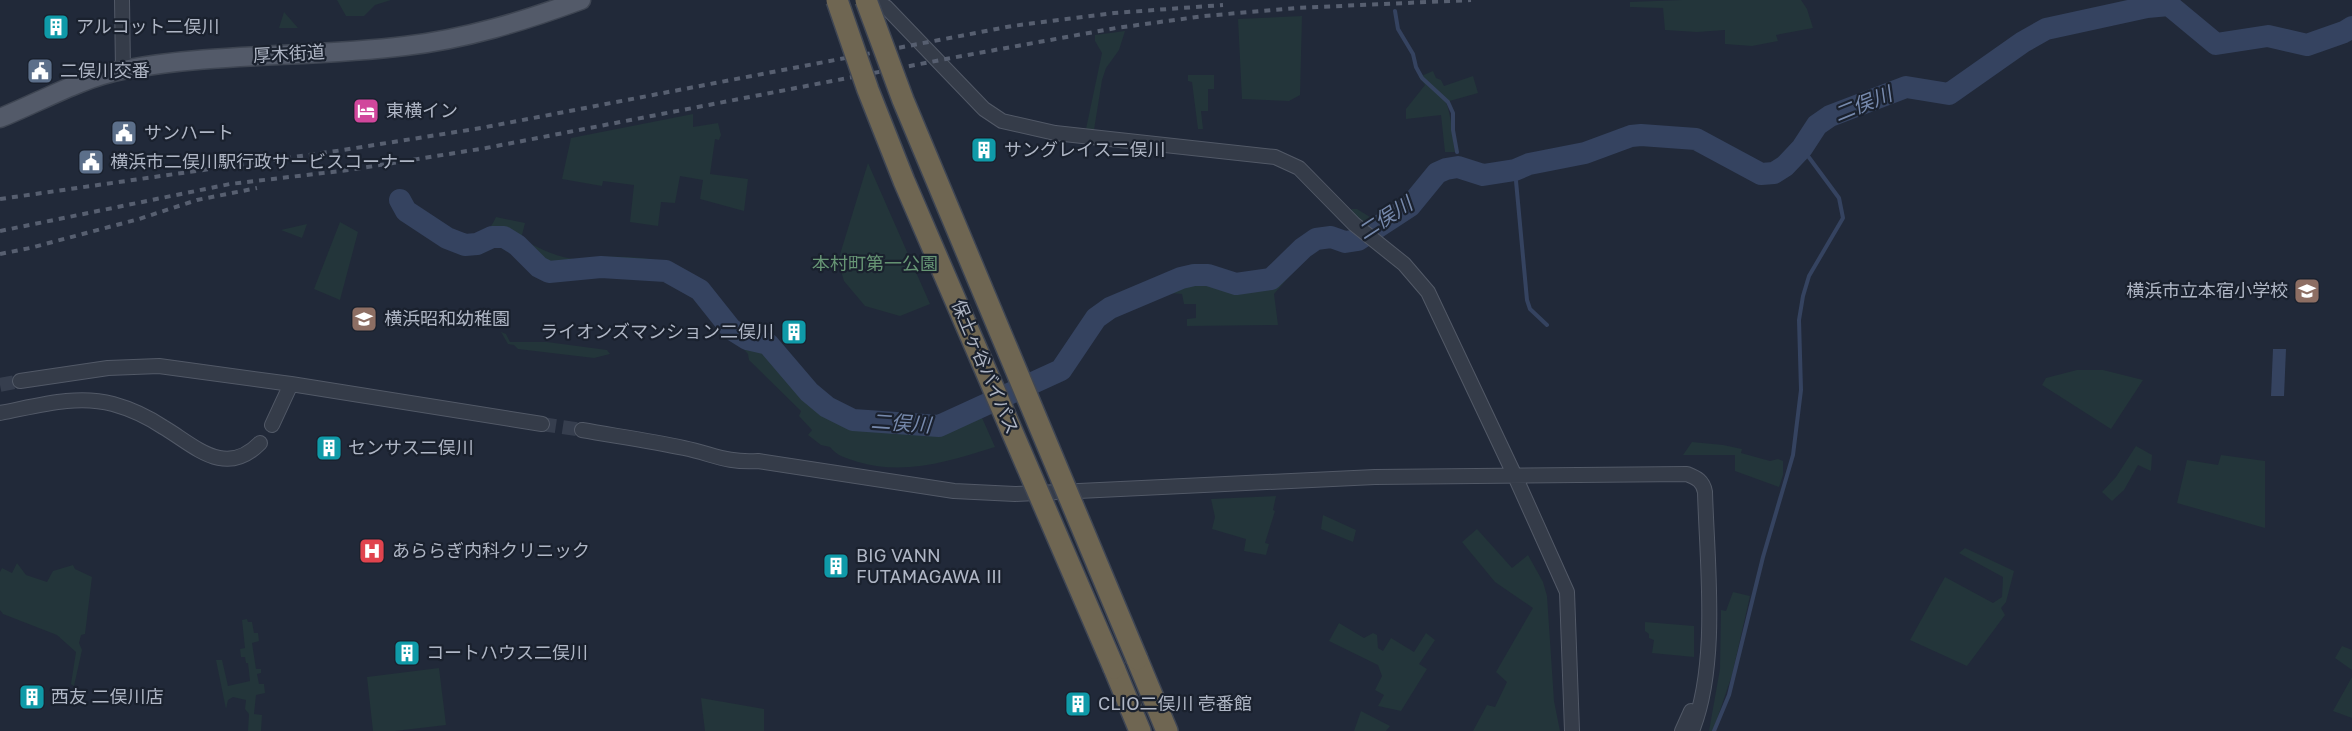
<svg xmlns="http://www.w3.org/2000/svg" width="2352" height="731" font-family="'Golos Text','Noto Sans JP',sans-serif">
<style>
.green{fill:#23353a}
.water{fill:#354360}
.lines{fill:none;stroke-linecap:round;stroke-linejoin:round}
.stream{stroke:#354360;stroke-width:4}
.river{stroke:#354360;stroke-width:22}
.tertiary-tunnel{stroke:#363e4e;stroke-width:14;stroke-dasharray:14 7;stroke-linecap:butt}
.tertiary-casing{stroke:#525967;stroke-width:16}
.primary-casing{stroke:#3e4552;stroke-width:21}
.motorway-casing{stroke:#3f4654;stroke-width:24}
.tertiary{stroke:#353c49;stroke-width:14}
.primary{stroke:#535a69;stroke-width:18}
.motorway{stroke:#6f6652;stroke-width:21}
.rail{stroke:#575f70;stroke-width:4;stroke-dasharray:6 6;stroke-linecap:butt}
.motorway-bridge-casing{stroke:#3f4654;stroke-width:24;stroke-linecap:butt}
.motorway-bridge{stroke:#6f6652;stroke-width:21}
.labels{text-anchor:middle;stroke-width:4.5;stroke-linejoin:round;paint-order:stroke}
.poi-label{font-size:18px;fill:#afb6c5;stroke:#1a212e;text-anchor:start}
.street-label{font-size:18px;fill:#afb6c5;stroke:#1a212e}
.park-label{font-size:18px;fill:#679675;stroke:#1a212e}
.water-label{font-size:20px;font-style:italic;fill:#778aad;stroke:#1a212e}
</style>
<rect width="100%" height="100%" fill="#212939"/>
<path class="green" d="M337,0H391L375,5L364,16H346Z
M1682,0H1801L1807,9L1813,28L1776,35L1778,41L1752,46L1725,44V30L1697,32L1665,30L1663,8L1630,7V2Z
M284,12L298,28H279Z
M1302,16L1300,95L1289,101L1242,99L1238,19Z
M1125,31L1119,50L1106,68L1102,80L1094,130L1086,129L1102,53L1095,41V35Z
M1433,71L1436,78L1441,80L1444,86L1473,76L1478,93L1446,102C1452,118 1452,135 1455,152H1445L1441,115L1406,119V109L1425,85L1419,77Z
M1188,75H1214V89H1208V111H1201L1203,129H1198L1192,82L1188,81Z
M693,114V127L718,123L721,135L719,140L715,139L710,174L748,179L744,211L700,199L703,180L680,176L675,203L661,202L658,226L630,222L634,185L603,181L602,186L562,179L571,138Z
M868,163L930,304L900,316L865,306L844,281L838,261Z
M1352,209H1357L1370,217L1385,215L1391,225L1388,229C1376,235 1361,246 1347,247C1334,248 1325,243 1313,249L1274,294L1278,325L1187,326V319L1196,318V304H1184L1182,294L1169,293L1168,287C1203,270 1215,290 1248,288C1256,287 1264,284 1272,282L1270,271L1291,250L1303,251L1318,240C1344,241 1347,247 1371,233L1349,211Z
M496,217L525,223L521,239C536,246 551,255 568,258C581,261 588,257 600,257C645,256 684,258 714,295C710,293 706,288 701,284C690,276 677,270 664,267C643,262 616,260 595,262C581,264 568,270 554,267C534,262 526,238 506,234C486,229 470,254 450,232L453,230C476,242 485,240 496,217Z
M340,222L358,232L340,300L314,289Z
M307,224L302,238L281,230Z
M501,332L506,334L510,342H547L607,350L610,354L594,358L518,349L514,345L508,344Z
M741,341L767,347L808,395L825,411L843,421L855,425L927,431L939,430L979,411L995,447C949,461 906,476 858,462C846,458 837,456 830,447L821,445L808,435L812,430L799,416L801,411L749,360L748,354L739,344Z
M2077,370H2103L2143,380L2111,429L2042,385L2046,378Z
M1692,442L1723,445L1742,449L1741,453L1770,461L1778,459L1783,461V475L1779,487L1735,471V455H1683Z
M2136,446L2152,455L2151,471L2138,465L2124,490L2112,501L2102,492L2116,477Z
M2221,455L2265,461V528L2177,503L2187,460L2218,465Z
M1276,496L1273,510L1275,511L1265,543L1269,544L1266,555L1244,551L1246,539L1212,529L1215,517L1211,499Z
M1323,515L1356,530L1353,542L1321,529Z
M1477,529L1512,568L1528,555L1543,582L1547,596L1554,701L1560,731H1473L1487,705L1495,707L1507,682L1496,672L1533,608L1495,582L1462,542Z
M1965,548L2014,571L2006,602L2001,608L2005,615L1967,666L1910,640L1945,577L1993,603L2002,597L2003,577L1959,553Z
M17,563L26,575L47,582L53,571L73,565L75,569L92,577L85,634L81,635L79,643L82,650L74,686L71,684L76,652L57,635L3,614L0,610V572L2,568L12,573Z
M1733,592L1750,596L1732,675L1713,731H1709L1720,669L1721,610L1726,611Z
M247,619L248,622H252L254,633H258L259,641L252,643L256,669H261V673L257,674L259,684H264L265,693L256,695L254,714L262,715L261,731H248L249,714L245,709L246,700L233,697L228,700L226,709L216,660H222L228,686L250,681L248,663H246L245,657H241L240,649L245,648L242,620Z
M1645,622L1694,626V657L1652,653L1654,640L1649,638V634L1645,631Z
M1339,623L1364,638L1373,633L1377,635L1378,648L1383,651L1391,638L1414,652L1426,633L1435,640L1419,664L1427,669L1401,711L1378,706L1384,695L1375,690L1382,676L1378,665L1329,641Z
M2342,646L2352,650V670L2335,658Z
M439,668L446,725L395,731H373L367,677Z
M2352,677V718L2333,711Z
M701,698L764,709V731H705Z
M1361,711L1390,726L1386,731H1354Z"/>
<path class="water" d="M2273,349H2286L2284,396H2271Z"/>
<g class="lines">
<path class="stream" d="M2168,0L2169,5
M1395,11L1398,29L1413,54L1416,67L1422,78L1448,102L1453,113V130L1457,152
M1458,167V160
M1515,170L1527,300L1530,309L1547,325
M1714,731L1729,695L1763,557L1793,455L1801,390L1799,320L1803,296L1809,276L1843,218L1839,198L1802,148"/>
<path class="river" d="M400,200L406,211L447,238L465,245L477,244L492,237H504L517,245L539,267L549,272L601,267L666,271L700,290L731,329L747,339L768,344L809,392L827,407L853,420L939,426L1061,370L1096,318L1110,308L1181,278L1194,275H1208L1236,284L1271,279L1303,248L1316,239L1331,237L1345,242L1358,240L1410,206L1437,173L1446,169L1458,167L1483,175L1515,170L1529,164L1585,153L1631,136L1641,135L1696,139L1761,174L1774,173L1785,166L1802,148L1817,125L1830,116L1906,87L1949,94L2023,42L2046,29L2147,7L2169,5L2216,44L2268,36L2307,45L2344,32L2352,27"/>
<path class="tertiary-tunnel" d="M0,385L20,381
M542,424L582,430"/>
<defs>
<path id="tertiary" d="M122,0L123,70
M871,0L886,7L984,109L1002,121L1055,133L1275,157L1299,168L1354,224L1404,264L1428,292L1514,474L1567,592L1572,731
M20,381L108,368L159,366L291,384L272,425
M291,384L542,424
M0,413C37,406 76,394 113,404C131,409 148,417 163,427C194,445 225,479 260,443
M582,430C616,436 651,441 684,448C713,454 726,463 758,461L954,491L1015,494L1375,477L1687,474C1697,478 1703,481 1705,492C1707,564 1719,664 1692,731
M1682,731L1691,711"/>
<path id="primary" d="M0,118C40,102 81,78 123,70C216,52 311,58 405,46C466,39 524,21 581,0"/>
<path id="motorway" d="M1137,659L1167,731
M1114,668L1140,731"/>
</defs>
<use href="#tertiary" class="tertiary-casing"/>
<use href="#primary" class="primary-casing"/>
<use href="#motorway" class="motorway-casing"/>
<use href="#tertiary" class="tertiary"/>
<use href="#primary" class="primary"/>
<use href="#motorway" class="motorway"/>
<path class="rail" d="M0,199L343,150L481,128L1012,26L1114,13L1223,5
M0,231L230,184L349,170L486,148L951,58L1116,28L1204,16L1296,8L1471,0
M0,254L30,248L139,219L197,200L257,188"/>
<defs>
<path id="motorway-bridge" d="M837,0L868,90L904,181L1114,668
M866,0L903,100L1137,659"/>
</defs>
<use href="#motorway-bridge" class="motorway-bridge-casing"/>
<use href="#motorway-bridge" class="motorway-bridge"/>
</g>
<defs>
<symbol id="building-square" viewBox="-11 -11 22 22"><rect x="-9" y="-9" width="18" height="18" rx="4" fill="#0f9aa8" stroke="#1a212e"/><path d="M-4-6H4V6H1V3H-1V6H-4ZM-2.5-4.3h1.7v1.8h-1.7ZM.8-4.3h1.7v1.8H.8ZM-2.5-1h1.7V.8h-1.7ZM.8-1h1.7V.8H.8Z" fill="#fff"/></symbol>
<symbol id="civic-square" viewBox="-11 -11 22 22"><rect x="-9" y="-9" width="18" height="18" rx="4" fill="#5c6f8a" stroke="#1a212e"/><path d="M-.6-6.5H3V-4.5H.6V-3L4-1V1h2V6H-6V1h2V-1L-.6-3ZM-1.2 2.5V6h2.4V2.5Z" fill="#fff"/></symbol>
<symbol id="hotel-square" viewBox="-11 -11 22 22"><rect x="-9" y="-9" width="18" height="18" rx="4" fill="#d1479c" stroke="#1a212e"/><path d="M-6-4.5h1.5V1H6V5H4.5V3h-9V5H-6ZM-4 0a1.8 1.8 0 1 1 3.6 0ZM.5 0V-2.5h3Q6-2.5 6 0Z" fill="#fff"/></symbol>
<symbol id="school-square" viewBox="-11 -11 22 22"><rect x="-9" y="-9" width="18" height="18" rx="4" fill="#8d6e63" stroke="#1a212e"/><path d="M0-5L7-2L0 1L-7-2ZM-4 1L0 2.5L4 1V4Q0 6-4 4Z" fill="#fff"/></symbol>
<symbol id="hospital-square" viewBox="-11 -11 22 22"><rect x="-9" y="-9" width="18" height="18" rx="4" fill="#e0444e" stroke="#1a212e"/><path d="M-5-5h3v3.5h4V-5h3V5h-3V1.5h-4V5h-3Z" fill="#fff"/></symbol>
</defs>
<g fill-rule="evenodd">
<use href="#building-square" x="41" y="12" width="30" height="30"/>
<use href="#civic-square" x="25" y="56" width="30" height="30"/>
<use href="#hotel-square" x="351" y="96" width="30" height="30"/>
<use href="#civic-square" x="109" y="118" width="30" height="30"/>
<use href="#building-square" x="969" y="135" width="30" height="30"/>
<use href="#civic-square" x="76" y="147" width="30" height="30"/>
<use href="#school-square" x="2292" y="276" width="30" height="30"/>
<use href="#school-square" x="349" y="304" width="30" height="30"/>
<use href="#building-square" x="779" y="317" width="30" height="30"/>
<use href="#building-square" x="314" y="433" width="30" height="30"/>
<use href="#hospital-square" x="357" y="536" width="30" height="30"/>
<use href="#building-square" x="821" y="551" width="30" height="30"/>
<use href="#building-square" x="392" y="638" width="30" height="30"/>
<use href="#building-square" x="17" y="682" width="30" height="30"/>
<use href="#building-square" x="1063" y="689" width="30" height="30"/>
</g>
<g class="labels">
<g class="poi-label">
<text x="76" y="33">アルコット二俣川</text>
<text x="60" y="77">二俣川交番</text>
<text x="386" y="117">東横イン</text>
<text x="144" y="139">サンハート</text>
<text x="1004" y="156">サングレイス二俣川</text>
<text x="110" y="168">横浜市二俣川駅行政サービスコーナー</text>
<text x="2288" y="297" text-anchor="end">横浜市立本宿小学校</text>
<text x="384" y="325">横浜昭和幼稚園</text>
<text x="774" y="338" text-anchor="end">ライオンズマンション二俣川</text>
<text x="348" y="454">センサス二俣川</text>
<text x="392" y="557">あららぎ内科クリニック</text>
<text x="856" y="562">BIG VANN<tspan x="856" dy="21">FUTAMAGAWA Ⅲ</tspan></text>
<text x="426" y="659">コートハウス二俣川</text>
<text x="51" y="703">西友 二俣川店</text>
<text x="1098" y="710">CLIO二俣川 壱番館</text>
</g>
<g class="street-label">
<text transform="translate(289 54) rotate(-3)" y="6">厚木街道</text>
<text transform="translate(985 367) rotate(67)" y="6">保土ヶ谷バイパス</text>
</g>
<g class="park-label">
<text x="875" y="270">本村町第一公園</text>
</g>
<g class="water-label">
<text transform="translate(1863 104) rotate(-22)" y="7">二俣川</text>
<text transform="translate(1385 218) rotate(-33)" y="7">二俣川</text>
<text transform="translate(901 423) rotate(4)" y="7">二俣川</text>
</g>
</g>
</svg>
